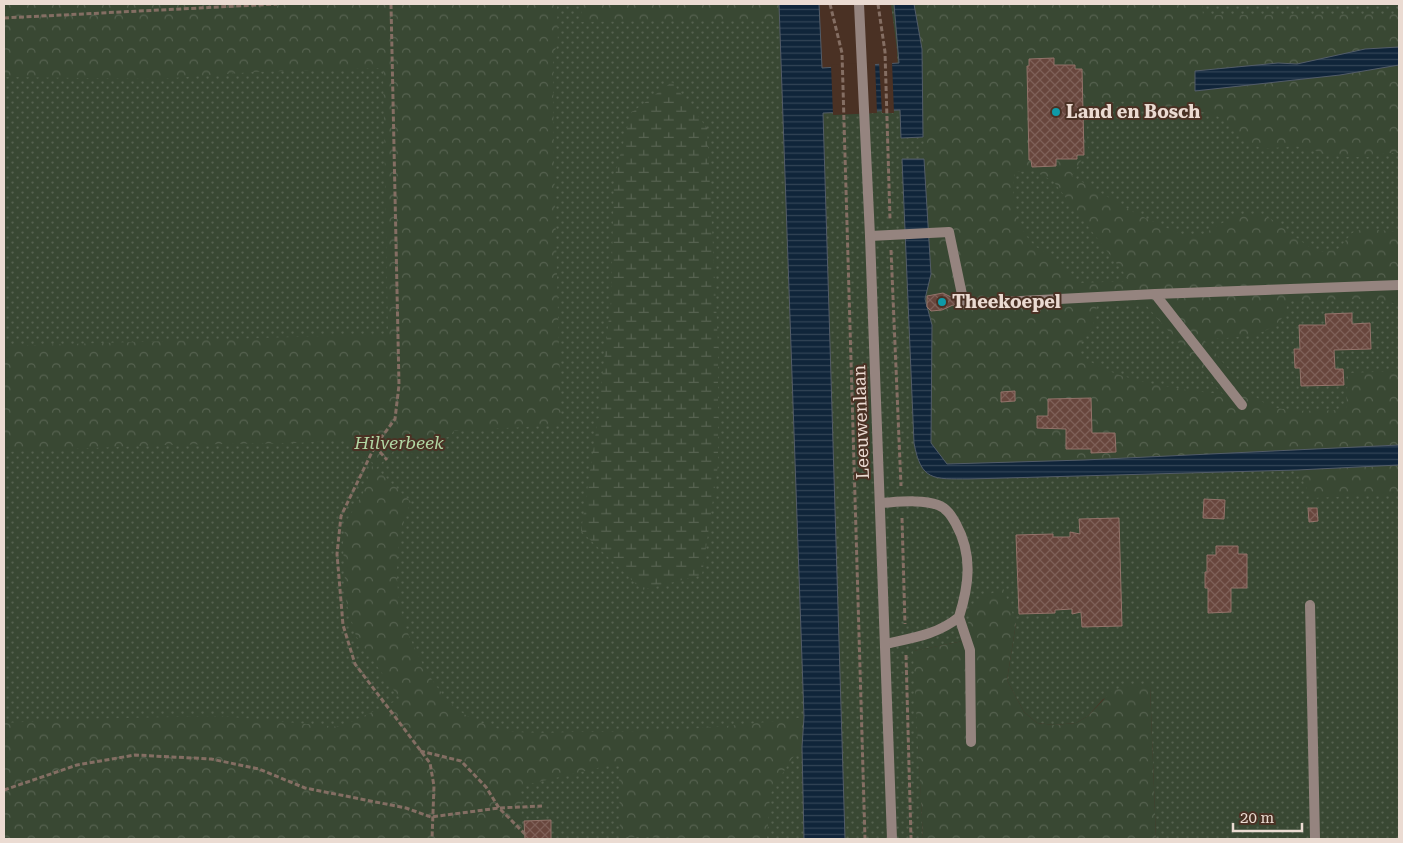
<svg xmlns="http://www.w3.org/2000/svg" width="1403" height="843" font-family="'Roboto Serif',serif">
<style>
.grass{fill:url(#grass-dots)}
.forest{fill:url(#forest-crowns);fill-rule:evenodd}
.wetland{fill:url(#wetland-marsh)}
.water{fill:url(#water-rules);stroke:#525c68}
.pier{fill:#4a3124}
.building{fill:url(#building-cross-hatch);stroke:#93736a}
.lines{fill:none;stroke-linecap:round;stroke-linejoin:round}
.path{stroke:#846e63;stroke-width:3;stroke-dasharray:5 2.5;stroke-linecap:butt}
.service{stroke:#95847f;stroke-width:10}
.tertiary{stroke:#95847f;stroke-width:10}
.culture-dot{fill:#0f9aa8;stroke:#4a3124;stroke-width:2}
.labels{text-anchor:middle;stroke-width:4;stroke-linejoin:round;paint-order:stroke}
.poi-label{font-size:18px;font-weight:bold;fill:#ebdbd2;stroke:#4a3124;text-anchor:start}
.street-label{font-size:18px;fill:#ebdbd2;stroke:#4a3124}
.park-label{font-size:18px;font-style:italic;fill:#b1d6a3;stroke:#4a3124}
</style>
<defs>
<pattern id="grass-dots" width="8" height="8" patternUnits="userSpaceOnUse" patternTransform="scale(1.25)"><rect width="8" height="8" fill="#394833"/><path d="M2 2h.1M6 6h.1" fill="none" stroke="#566250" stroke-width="1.8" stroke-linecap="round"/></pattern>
<pattern id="forest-crowns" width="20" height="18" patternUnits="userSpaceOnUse" patternTransform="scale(1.25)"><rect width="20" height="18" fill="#394833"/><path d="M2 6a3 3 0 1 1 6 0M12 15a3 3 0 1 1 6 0" fill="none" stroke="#566250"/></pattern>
<pattern id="wetland-marsh" width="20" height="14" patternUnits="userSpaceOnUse" patternTransform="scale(1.25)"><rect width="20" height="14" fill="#394833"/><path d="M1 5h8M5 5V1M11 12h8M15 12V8" fill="none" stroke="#566250"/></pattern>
<pattern id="water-rules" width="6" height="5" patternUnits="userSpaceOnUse" patternTransform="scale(1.25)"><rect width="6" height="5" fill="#10253a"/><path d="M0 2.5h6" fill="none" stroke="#334456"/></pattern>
<pattern id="building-cross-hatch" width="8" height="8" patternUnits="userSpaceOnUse" patternTransform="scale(1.25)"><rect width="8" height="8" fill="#68463d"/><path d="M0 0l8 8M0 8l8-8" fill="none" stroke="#7e6058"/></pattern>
</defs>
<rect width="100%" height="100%" fill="#4a3124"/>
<path class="grass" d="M4,4H779L804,717L802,747L804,839H4Z
M891,4H1399V839H1156L1150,686L1103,699L1088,716L1076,723L1054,725L1037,723L1024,712L1007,680L1016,623L963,641L914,651L923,839H845L823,112L900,110L897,50Z"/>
<path class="forest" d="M4,4H557L558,44L553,54L554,166L561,419L558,425L454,431L450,437C433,438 427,445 416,457L401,444L376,468L411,502C393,542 392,597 410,638C422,665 439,697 464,714C473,720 489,726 499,729C523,735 553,732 578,732C654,732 729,728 804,717L802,747L790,761L770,795L767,839L620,837L619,763L521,786L522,839H4V723L81,719L220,716L340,727L400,699L356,636L346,601L343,543L346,522L363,493L373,463L345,439L299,443L160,445L4,452V346L388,334L383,68L254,72L159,79L4,77Z
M582,4H779V19L581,22Z
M914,4H1202L1203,15L1399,14V47L1365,49L1297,64L1232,66L1195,71V91L1340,75L1399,65V153H1386L1371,157H1341L1295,146L1263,149L1249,143L1232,126L1217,116L1204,112L1159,108L1135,101L1085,103L1088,149L1072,176L1137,214L1184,236H1200L1236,215L1254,214L1271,219L1316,252L1337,250L1354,231L1369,229L1399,232V304L1372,299L1288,300C1285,341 1233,336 1204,340C1223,361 1241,389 1266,404C1284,414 1324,410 1346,410L1348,373L1399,371V445L1084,460L947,464L931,443L932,325L925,299L931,274L924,159L922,49ZM1034,171L1053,181L1130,281L1078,283C1070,272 1061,263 1050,255C1045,251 1038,249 1034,245C1013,223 1011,199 1015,172ZM1145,304L1223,394C1186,391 1106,380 1081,354L1080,344L1093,327L1097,305Z
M1399,465V494L1312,498L1297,470Z
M1003,588L1016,623L1007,680L1024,712L1037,723L1054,725L1076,723L1088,716L1112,691L1131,684L1150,685L1156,839H923L913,651L963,641L974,602Z"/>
<path class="wetland" d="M672,82L707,128L718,344V465L702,575L642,590L581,531L596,432L611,300L614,179L631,113Z"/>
<path class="water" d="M779,4H819L822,68L899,63L894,4H914L922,49L923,137L901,138L900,110L823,113L845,839H804L802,747L804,717Z
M1399,47V65L1340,75L1195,91V71L1278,63L1297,64L1365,49Z
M902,159H924L931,274L925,299L932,325L931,443L947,464L1084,460L1399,445V465L1297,470L969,479C933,479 921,481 914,443Z"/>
<path class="pier" d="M892,61L894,113H882L879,62Z
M875,62L877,113L833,115L831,65Z"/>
<path class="building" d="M1054,58V65H1075V69H1082L1084,155H1077V159H1056V166L1032,167L1031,160H1029L1027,66H1029V59Z
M943,293L953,298L956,295L957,307L953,305L942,310L931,311L927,307V296Z
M1352,313V324L1370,323L1371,349L1334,350L1335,369H1343L1344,385L1301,386L1300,368H1295L1294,349H1300L1299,325H1326L1325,314Z
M1015,391V401L1001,402V392Z
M1091,398L1092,433H1115L1116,452L1091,453V449H1066V429L1037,428V416H1048V399Z
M1204,499L1225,500L1224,519L1203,518Z
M1308,508H1317L1318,521L1309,522Z
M1119,518L1122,626L1082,627L1081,612L1072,614V609L1055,610V613L1019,614L1016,535L1053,534V537H1070V532L1080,534L1079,519Z
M1216,546H1238V554H1247V588H1231V612L1208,613V588H1205V572H1207V555H1216Z
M551,820V839H525L524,821Z"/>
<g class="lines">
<path class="path" d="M391,4L399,385L395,419L375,446L341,516L337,554L343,625L355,664L430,763L434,786L432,839
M830,4L842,53L865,839
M878,4L885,52L890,219
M4,18L277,4
M891,250L901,486
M375,446L387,460
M902,518L905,624
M906,655L911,839
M420,751L461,761L486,787L499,808L525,834
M4,790L77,765L135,755L211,759L259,769L305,788L406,808L431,817L499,808L542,806"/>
<path class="service" d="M870,236L949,232L964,304L1155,294L1242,405
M1155,294L1399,285
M880,503C898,502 922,499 938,505C947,508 952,517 956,524C973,555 969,585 959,617
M1310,605L1315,839
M885,644C912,638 937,635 959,617L970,650L971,742"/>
<path class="tertiary" d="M859,4L870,236L892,839"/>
</g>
<g class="culture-dot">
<circle cx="1056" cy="112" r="5"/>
<circle cx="942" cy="302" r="5"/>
</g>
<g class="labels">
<g class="poi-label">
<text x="1066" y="118">Land en Bosch</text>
<text x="952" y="308">Theekoepel</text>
</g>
<g class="street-label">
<text transform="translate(861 422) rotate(-92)" y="6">Leeuwenlaan</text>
</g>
<g class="park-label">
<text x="399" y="449">Hilverbeek</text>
</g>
</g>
<rect width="1403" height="843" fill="none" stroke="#ebdbd2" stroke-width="10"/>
<path d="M1233 823v8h69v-8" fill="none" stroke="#ebdbd2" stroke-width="2.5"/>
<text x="1240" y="823" font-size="15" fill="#ebdbd2" stroke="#4a3124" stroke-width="4" paint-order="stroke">20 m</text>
</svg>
